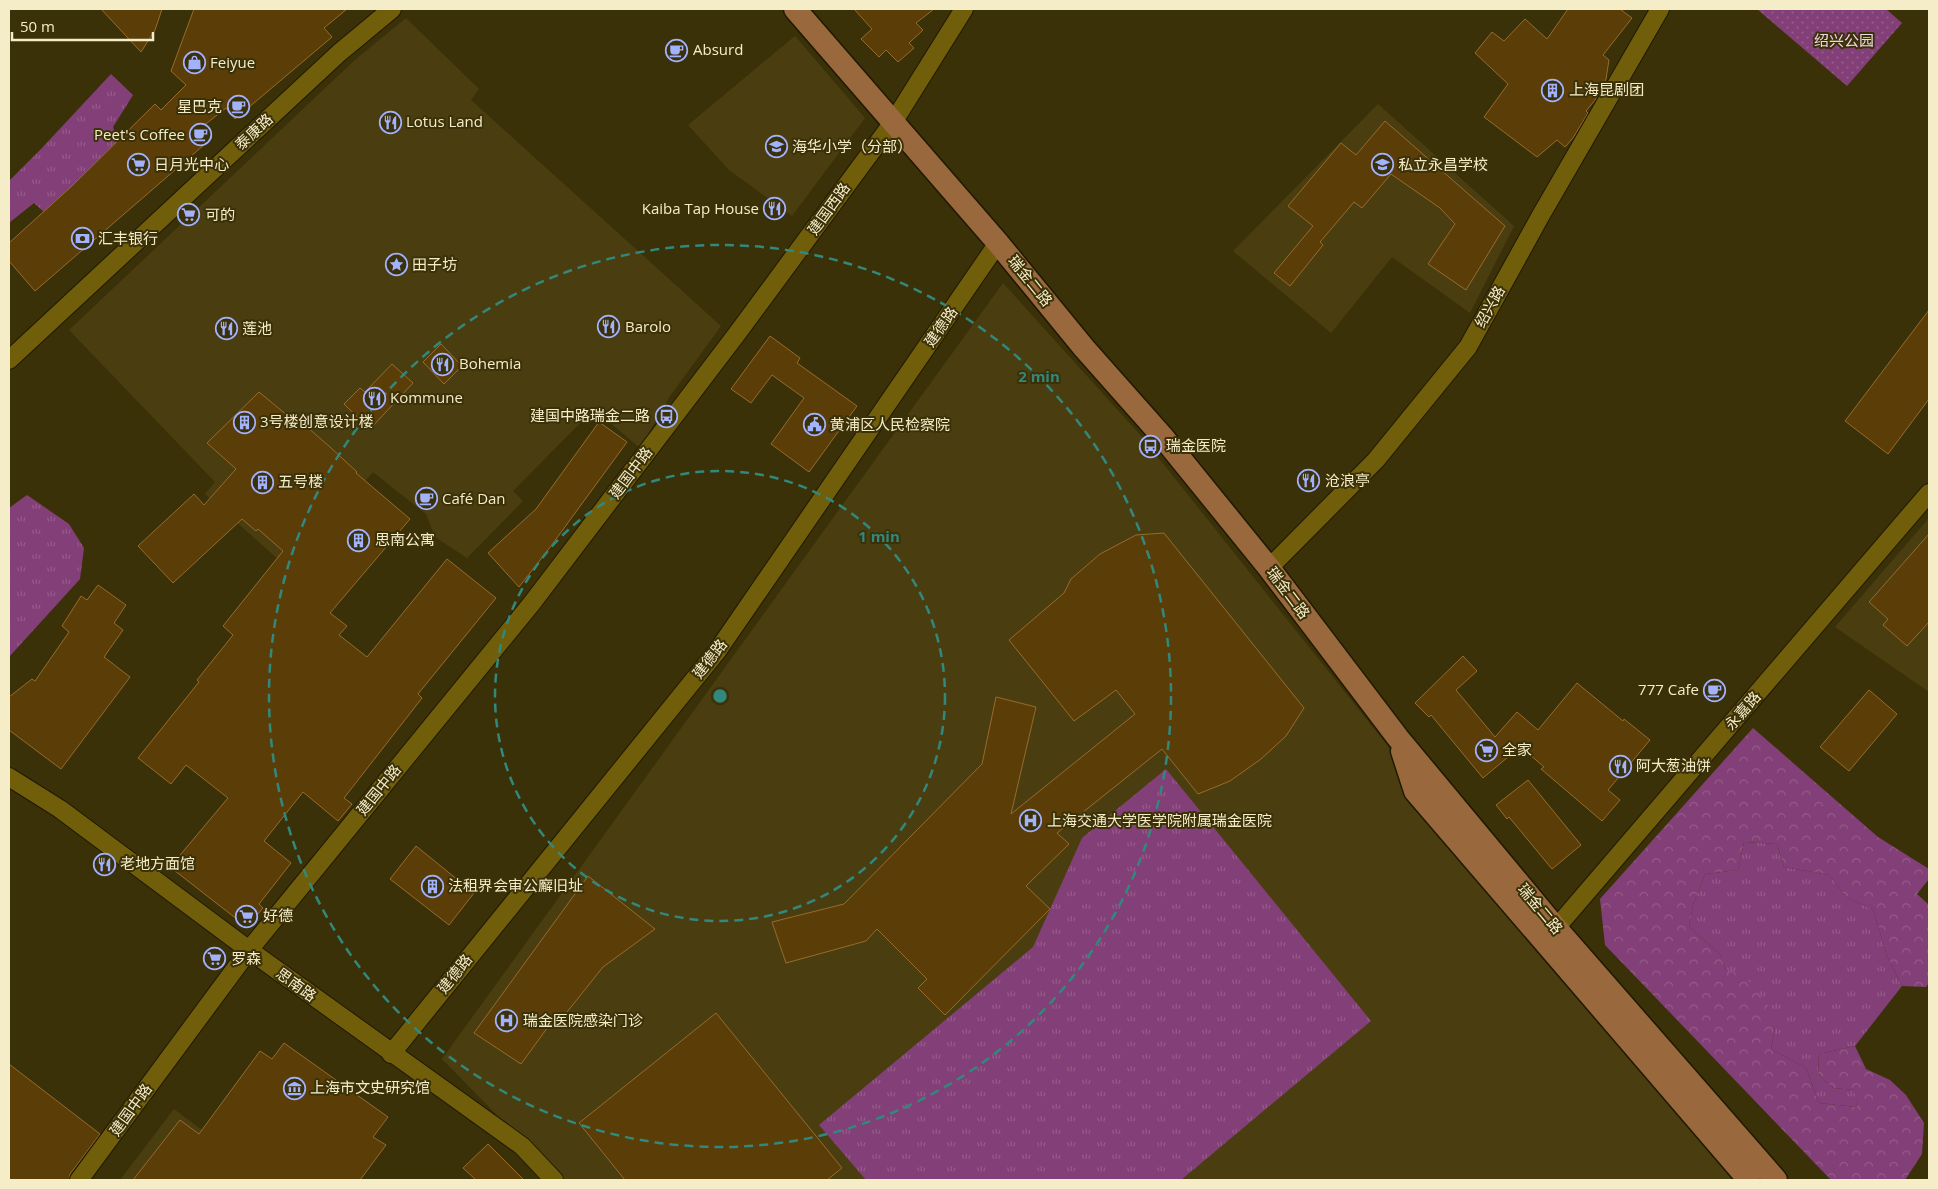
<svg xmlns="http://www.w3.org/2000/svg" width="1938" height="1189" font-family="'Open Sans','Noto Sans SC',sans-serif">
<style>
.built{fill:#4a3e11}
.grass{fill:url(#grass-tufts)}
.forest{fill:url(#forest-crowns)}
.park{fill:url(#park-dots)}
.building{fill:#5b3d08;stroke:#966c2d}
.lines{fill:none;stroke-linecap:round;stroke-linejoin:round}
.minor-casing{stroke:#1f1903;stroke-width:20}
.major-casing{stroke:#1f1903;stroke-width:25}
.minor{stroke:#705e0a;stroke-width:18}
.major{stroke:#99683c;stroke-width:22}
.ring{fill:none;stroke:#32887c;stroke-width:2.5;stroke-dasharray:9 6}
.labels{text-anchor:middle;stroke-width:4;stroke-linejoin:round;paint-order:stroke}
.park-label{font-size:15px;fill:#f0d6ea;stroke:#3b3108}
.poi-label{font-size:15px;fill:#f5ecc8;stroke:#3b3108;text-anchor:start}
.street-label{font-size:15px;fill:#f5ecc8;stroke:#3b3108}
.centre{fill:#32887c;stroke:#3b3108;stroke-width:2.5}
.ring-label{font-size:15px;text-anchor:middle;font-weight:bold;fill:#32887c;stroke:#3b3108;stroke-width:4;stroke-linejoin:round;paint-order:stroke}
</style>
<defs>
<pattern id="grass-tufts" width="24" height="20" patternUnits="userSpaceOnUse" patternTransform="scale(1.25)"><rect width="24" height="20" fill="#833f77"/><path d="M3 7l-1-3M5 7V3M7 7l1-3M15 17l-1-3M17 17v-4M19 17l1-3" fill="none" stroke="#955b89"/></pattern>
<pattern id="forest-crowns" width="20" height="18" patternUnits="userSpaceOnUse" patternTransform="scale(1.25)"><rect width="20" height="18" fill="#833f77"/><path d="M2 6a3 3 0 1 1 6 0M12 15a3 3 0 1 1 6 0" fill="none" stroke="#955b89"/></pattern>
<pattern id="park-dots" width="8" height="8" patternUnits="userSpaceOnUse" patternTransform="scale(1.25)"><rect width="8" height="8" fill="#833f77"/><path d="M2 2h.1M6 6h.1" fill="none" stroke="#955b89" stroke-width="1.8" stroke-linecap="round"/></pattern>
</defs>
<rect width="100%" height="100%" fill="#3b3108"/>
<path class="built" d="M406,18L479,89L471,100L721,326L670,396L640,448L594,409L513,491L523,501L467,558L435,537L426,514L373,472L289,569L205,494L215,482L69,330L355,60Z
M795,36L865,118L792,216L729,170L688,125Z
M1378,104L1514,226L1470,313L1392,257L1331,333L1233,251Z
M1003,283L1142,437L1733,1180H561L442,1059Z
M1929,518V692L1835,627Z
M174,1109L269,1180H120Z"/>
<path class="grass" d="M111,74L133,95L113,127L118,142L75,187L44,212L34,203L9,223V181L41,149Z
M27,495L69,524L84,548L80,579L9,657V508Z
M1166,769L1371,1021L1181,1180H866L819,1125L1033,947L1082,838Z
M1744,842L1777,844L1784,867L1829,875L1847,898L1873,909L1887,956L1902,986L1855,1046L1819,1054L1818,1074L1833,1088L1855,1090L1857,1107L1819,1103L1806,1068L1771,1049L1775,1027L1726,970L1720,954L1689,927L1693,905L1705,874L1738,870Z"/>
<path class="forest" d="M1753,728L1878,837L1929,869V879L1917,894L1929,905V983L1926,987L1902,986L1887,956L1873,909L1847,898L1829,875L1784,867L1777,844L1744,842L1738,870L1705,874L1693,905L1689,927L1720,954L1726,970L1742,973L1771,1009L1775,1027L1771,1049L1806,1068L1819,1103L1857,1107L1854,1090L1833,1088L1818,1074L1819,1054L1855,1046L1866,1069L1890,1080L1906,1095L1924,1123L1922,1154L1905,1180H1831L1605,945L1600,899Z"/>
<path class="park" d="M1757,9H1886L1902,23L1847,86Z"/>
<path class="building" d="M101,9H162L155,30L141,52Z
M194,9H347L324,28L332,37L235,119L226,108L202,127L212,138L35,291L9,261V243L72,186L155,104L161,110L186,85L171,71Z
M854,9H934L916,23L923,30L909,43L914,48L898,62L886,50L879,57L861,39L872,29Z
M1568,9H1620L1632,18L1603,55L1609,60L1606,79L1595,100L1586,111L1588,113L1573,138L1565,147L1557,140L1537,157L1484,117L1508,84L1475,53L1492,32L1504,41L1525,19L1547,39Z
M1385,121L1505,226L1466,290L1428,264L1455,224L1440,208L1391,174L1362,208L1354,202L1320,242L1323,245L1290,286L1274,273L1313,226L1288,206L1341,143L1356,155Z
M1929,310V399L1888,454L1845,421Z
M770,336L800,358L797,363L857,406L809,472L771,444L804,398L772,375L751,403L731,389Z
M441,344L462,366L444,384L423,362Z
M392,364L413,383L370,429L344,404L360,388L365,392Z
M259,392L288,416L291,413L330,447L357,472L356,473L410,519L330,613L347,626L339,635L367,657L447,559L496,598L418,694L422,698L344,798L352,804L338,821L303,792L264,841L291,863L259,904L263,908L247,927L170,867L228,798L186,765L171,784L138,758L199,682L197,680L233,635L223,626L283,551L258,529L256,531L242,519L173,583L138,546L194,494L204,505L236,469L207,443Z
M599,422L627,442L551,546L519,587L488,553L536,509Z
M1164,533L1304,708L1286,736L1261,759L1230,781L1198,794L1162,749L1057,833L1069,844L1026,886L1050,909L945,1015L918,988L927,979L877,929L866,941L786,963L772,922L844,904L982,764L996,697L1036,707L1011,814L1135,714L1116,690L1074,721L1009,640L1064,593L1071,579L1100,554L1136,535Z
M1929,534V622L1907,646L1883,625L1888,619L1869,602Z
M98,585L126,605L114,623L123,630L104,657L130,677L61,769L9,730V697L32,679L35,681L69,632L62,626L81,596L87,600Z
M1463,656L1477,671L1456,690L1495,737L1517,712L1538,730L1577,683L1623,721L1624,719L1650,740L1608,790L1620,800L1602,821L1541,769L1544,767L1521,747L1517,749L1513,746L1506,753L1508,757L1483,778L1431,715L1429,717L1415,703Z
M1869,690L1897,714L1849,771L1820,747Z
M1528,780L1581,845L1552,869L1509,817L1507,819L1496,805Z
M416,846L474,893L449,925L390,879Z
M588,876L655,929L603,967L559,1022L553,1020L521,1064L474,1033Z
M716,1013L842,1168L827,1180H625L579,1123Z
M284,1043L388,1117L373,1137L386,1145L360,1180H133L180,1120L199,1134L260,1051L272,1059Z
M9,1064L100,1134L70,1174L69,1180H9Z
M488,1144L524,1180H476L463,1168Z"/>
<g class="lines">
<defs>
<path id="minor" d="M9,360L339,53L392,9
M1269,568L1376,460L1468,347L1541,215L1660,9
M9,777L60,809L249,950L522,1146L554,1180
M1556,928L1929,493
M391,1054L718,650L998,243
M79,1180L249,950L532,603L736,335L894,121L964,9"/>
<path id="major" d="M795,9L998,243L1084,348L1162,436L1269,568L1398,738L1556,928L1776,1180
M1402,751L1415,791L1749,1180"/>
</defs>
<use href="#minor" class="minor-casing"/>
<use href="#major" class="major-casing"/>
<use href="#minor" class="minor"/>
<use href="#major" class="major"/>
</g>
<g class="ring">
<circle cx="720" cy="696" r="225"/>
<circle cx="720" cy="696" r="451"/>
</g>
<defs>
<symbol id="cafe-ring" viewBox="-11 -11 22 22"><circle r="9.5" fill="#3b3108" stroke="#a3b2fd" stroke-width="1.5"/><path d="M-5.5-4.5H6V0H3Q3 3.5 0 3.5H-2.5Q-5.5 3.5-5.5 0ZM3-3.2v2h1.7v-2ZM-6 4.5H4V6H-6Z" fill="#a3b2fd"/></symbol>
<symbol id="shop-ring" viewBox="-11 -11 22 22"><circle r="9.5" fill="#3b3108" stroke="#a3b2fd" stroke-width="1.5"/><path d="M-5-2.5h2.3a2.7 3.5 0 0 1 5.4 0H5L5.5 6h-11ZM-1.5-2.5h3a1.5 2.3 0 0 0-3 0Z" fill="#a3b2fd"/></symbol>
<symbol id="building-ring" viewBox="-11 -11 22 22"><circle r="9.5" fill="#3b3108" stroke="#a3b2fd" stroke-width="1.5"/><path d="M-4-6H4V6H1V3H-1V6H-4ZM-2.5-4.3h1.7v1.8h-1.7ZM.8-4.3h1.7v1.8H.8ZM-2.5-1h1.7V.8h-1.7ZM.8-1h1.7V.8H.8Z" fill="#a3b2fd"/></symbol>
<symbol id="restaurant-ring" viewBox="-11 -11 22 22"><circle r="9.5" fill="#3b3108" stroke="#a3b2fd" stroke-width="1.5"/><path d="M-5-6h1v4h1v-4h1v4h1v-4h1v5L-1.5 .5V6h-2V.5L-5-1ZM5-6V6H3V1.5H1.5Q1.5-4 5-6Z" fill="#a3b2fd"/></symbol>
<symbol id="school-ring" viewBox="-11 -11 22 22"><circle r="9.5" fill="#3b3108" stroke="#a3b2fd" stroke-width="1.5"/><path d="M0-5L7-2L0 1L-7-2ZM-4 1L0 2.5L4 1V4Q0 6-4 4Z" fill="#a3b2fd"/></symbol>
<symbol id="supermarket-ring" viewBox="-11 -11 22 22"><circle r="9.5" fill="#3b3108" stroke="#a3b2fd" stroke-width="1.5"/><path d="M-6-5.5h2.5l.6 2H6L4.5 2H-2.5L-4.4-4H-6ZM-1.5 3.2a1.3 1.3 0 1 0 .1 0ZM3 3.2a1.3 1.3 0 1 0 .1 0Z" fill="#a3b2fd"/></symbol>
<symbol id="bank-ring" viewBox="-11 -11 22 22"><circle r="9.5" fill="#3b3108" stroke="#a3b2fd" stroke-width="1.5"/><path d="M-6-4H6V4H-6ZM0-2.3a2.3 2.3 0 1 0 0 4.6a2.3 2.3 0 1 0 0-4.6Z" fill="#a3b2fd"/></symbol>
<symbol id="sight-ring" viewBox="-11 -11 22 22"><circle r="9.5" fill="#3b3108" stroke="#a3b2fd" stroke-width="1.5"/><path d="M0-6L1.8-2.2L6-1.7L2.9 1.2L3.7 5.4L0 3.3L-3.7 5.4L-2.9 1.2L-6-1.7L-1.8-2.2Z" fill="#a3b2fd"/></symbol>
<symbol id="bus-ring" viewBox="-11 -11 22 22"><circle r="9.5" fill="#3b3108" stroke="#a3b2fd" stroke-width="1.5"/><path d="M-5-6H5V4H4V6H2V4H-2V6H-4V4H-5ZM-3.5-4V0h7V-4ZM-3.5 1.2v1.5H-2V1.2ZM2 1.2v1.5H3.5V1.2Z" fill="#a3b2fd"/></symbol>
<symbol id="civic-ring" viewBox="-11 -11 22 22"><circle r="9.5" fill="#3b3108" stroke="#a3b2fd" stroke-width="1.5"/><path d="M-.6-6.5H3V-4.5H.6V-3L4-1V1h2V6H-6V1h2V-1L-.6-3ZM-1.2 2.5V6h2.4V2.5Z" fill="#a3b2fd"/></symbol>
<symbol id="hospital-ring" viewBox="-11 -11 22 22"><circle r="9.5" fill="#3b3108" stroke="#a3b2fd" stroke-width="1.5"/><path d="M-5-5h3v3.5h4V-5h3V5h-3V1.5h-4V5h-3Z" fill="#a3b2fd"/></symbol>
<symbol id="museum-ring" viewBox="-11 -11 22 22"><circle r="9.5" fill="#3b3108" stroke="#a3b2fd" stroke-width="1.5"/><path d="M0-6L6-3V-2H-6V-3ZM-5-1h2V3h-2ZM-1-1h2V3h-2ZM3-1h2V3H3ZM-6 4H6V6H-6Z" fill="#a3b2fd"/></symbol>
</defs>
<g fill-rule="evenodd">
<use href="#cafe-ring" x="664" y="38" width="25" height="25"/>
<use href="#shop-ring" x="182" y="50" width="25" height="25"/>
<use href="#building-ring" x="1540" y="78" width="25" height="25"/>
<use href="#cafe-ring" x="226" y="94" width="25" height="25"/>
<use href="#restaurant-ring" x="378" y="110" width="25" height="25"/>
<use href="#cafe-ring" x="188" y="122" width="25" height="25"/>
<use href="#school-ring" x="764" y="134" width="25" height="25"/>
<use href="#supermarket-ring" x="126" y="152" width="25" height="25"/>
<use href="#school-ring" x="1370" y="152" width="25" height="25"/>
<use href="#restaurant-ring" x="762" y="196" width="25" height="25"/>
<use href="#supermarket-ring" x="176" y="202" width="25" height="25"/>
<use href="#bank-ring" x="70" y="226" width="25" height="25"/>
<use href="#sight-ring" x="384" y="252" width="25" height="25"/>
<use href="#restaurant-ring" x="596" y="314" width="25" height="25"/>
<use href="#restaurant-ring" x="214" y="316" width="25" height="25"/>
<use href="#restaurant-ring" x="430" y="352" width="25" height="25"/>
<use href="#restaurant-ring" x="362" y="386" width="25" height="25"/>
<use href="#bus-ring" x="654" y="404" width="25" height="25"/>
<use href="#building-ring" x="232" y="410" width="25" height="25"/>
<use href="#civic-ring" x="802" y="412" width="25" height="25"/>
<use href="#bus-ring" x="1138" y="434" width="25" height="25"/>
<use href="#restaurant-ring" x="1296" y="468" width="25" height="25"/>
<use href="#building-ring" x="250" y="470" width="25" height="25"/>
<use href="#cafe-ring" x="414" y="486" width="25" height="25"/>
<use href="#building-ring" x="346" y="528" width="25" height="25"/>
<use href="#cafe-ring" x="1702" y="678" width="25" height="25"/>
<use href="#supermarket-ring" x="1474" y="738" width="25" height="25"/>
<use href="#restaurant-ring" x="1608" y="754" width="25" height="25"/>
<use href="#hospital-ring" x="1018" y="808" width="25" height="25"/>
<use href="#restaurant-ring" x="92" y="852" width="25" height="25"/>
<use href="#building-ring" x="420" y="874" width="25" height="25"/>
<use href="#supermarket-ring" x="234" y="904" width="25" height="25"/>
<use href="#supermarket-ring" x="202" y="946" width="25" height="25"/>
<use href="#hospital-ring" x="494" y="1008" width="25" height="25"/>
<use href="#museum-ring" x="282" y="1076" width="25" height="25"/>
</g>
<g class="labels">
<g class="park-label">
<text x="1844" y="46">绍兴公园</text>
</g>
<g class="poi-label">
<text x="693" y="55">Absurd</text>
<text x="210" y="68">Feiyue</text>
<text x="1569" y="95">上海昆剧团</text>
<text x="222" y="112" text-anchor="end">星巴克</text>
<text x="406" y="127">Lotus Land</text>
<text x="185" y="140" text-anchor="end">Peet's Coffee</text>
<text x="792" y="152">海华小学（分部）</text>
<text x="154" y="170">日月光中心</text>
<text x="1398" y="170">私立永昌学校</text>
<text x="759" y="214" text-anchor="end">Kaiba Tap House</text>
<text x="205" y="220">可的</text>
<text x="98" y="244">汇丰银行</text>
<text x="412" y="270">田子坊</text>
<text x="625" y="332">Barolo</text>
<text x="242" y="334">莲池</text>
<text x="459" y="369">Bohemia</text>
<text x="390" y="403">Kommune</text>
<text x="650" y="421" text-anchor="end">建国中路瑞金二路</text>
<text x="260" y="427">3号楼创意设计楼</text>
<text x="830" y="430">黄浦区人民检察院</text>
<text x="1166" y="451">瑞金医院</text>
<text x="1325" y="486">沧浪亭</text>
<text x="278" y="487">五号楼</text>
<text x="442" y="504">Café Dan</text>
<text x="375" y="545">思南公寓</text>
<text x="1699" y="695" text-anchor="end">777 Cafe</text>
<text x="1502" y="755">全家</text>
<text x="1636" y="771">阿大葱油饼</text>
<text x="1047" y="826">上海交通大学医学院附属瑞金医院</text>
<text x="120" y="869">老地方面馆</text>
<text x="448" y="891">法租界会审公廨旧址</text>
<text x="263" y="921">好德</text>
<text x="231" y="964">罗森</text>
<text x="523" y="1026">瑞金医院感染门诊</text>
<text x="310" y="1093">上海市文史研究馆</text>
</g>
<g class="street-label">
<text transform="translate(254 132) rotate(-43)" y="5">泰康路</text>
<text transform="translate(829 209) rotate(-54)" y="5">建国西路</text>
<text transform="translate(1030 281) rotate(51)" y="5">瑞金二路</text>
<text transform="translate(1490 307) rotate(-61)" y="5">绍兴路</text>
<text transform="translate(941 327) rotate(-55)" y="5">建德路</text>
<text transform="translate(631 473) rotate(-53)" y="5">建国中路</text>
<text transform="translate(1288 593) rotate(53)" y="5">瑞金二路</text>
<text transform="translate(710 659) rotate(-52)" y="5">建德路</text>
<text transform="translate(1743 711) rotate(-49)" y="5">永嘉路</text>
<text transform="translate(379 790) rotate(-51)" y="5">建国中路</text>
<text transform="translate(1540 909) rotate(50)" y="5">瑞金二路</text>
<text transform="translate(455 974) rotate(-51)" y="5">建德路</text>
<text transform="translate(296 985) rotate(36)" y="5">思南路</text>
<text transform="translate(131 1110) rotate(-54)" y="5">建国中路</text>
</g>
</g>
<circle cx="720" cy="696" r="8" class="centre"/>
<g class="ring-label">
<text x="1039" y="382">2 min</text>
<text x="879" y="542">1 min</text>
</g>
<rect width="1938" height="1189" fill="none" stroke="#f5ecc8" stroke-width="20"/>
<path d="M12 32v8h141v-8" fill="none" stroke="#f5ecc8" stroke-width="2.5"/>
<text x="20" y="32" font-size="15" fill="#f5ecc8" stroke="#3b3108" stroke-width="4" paint-order="stroke">50 m</text>
</svg>
